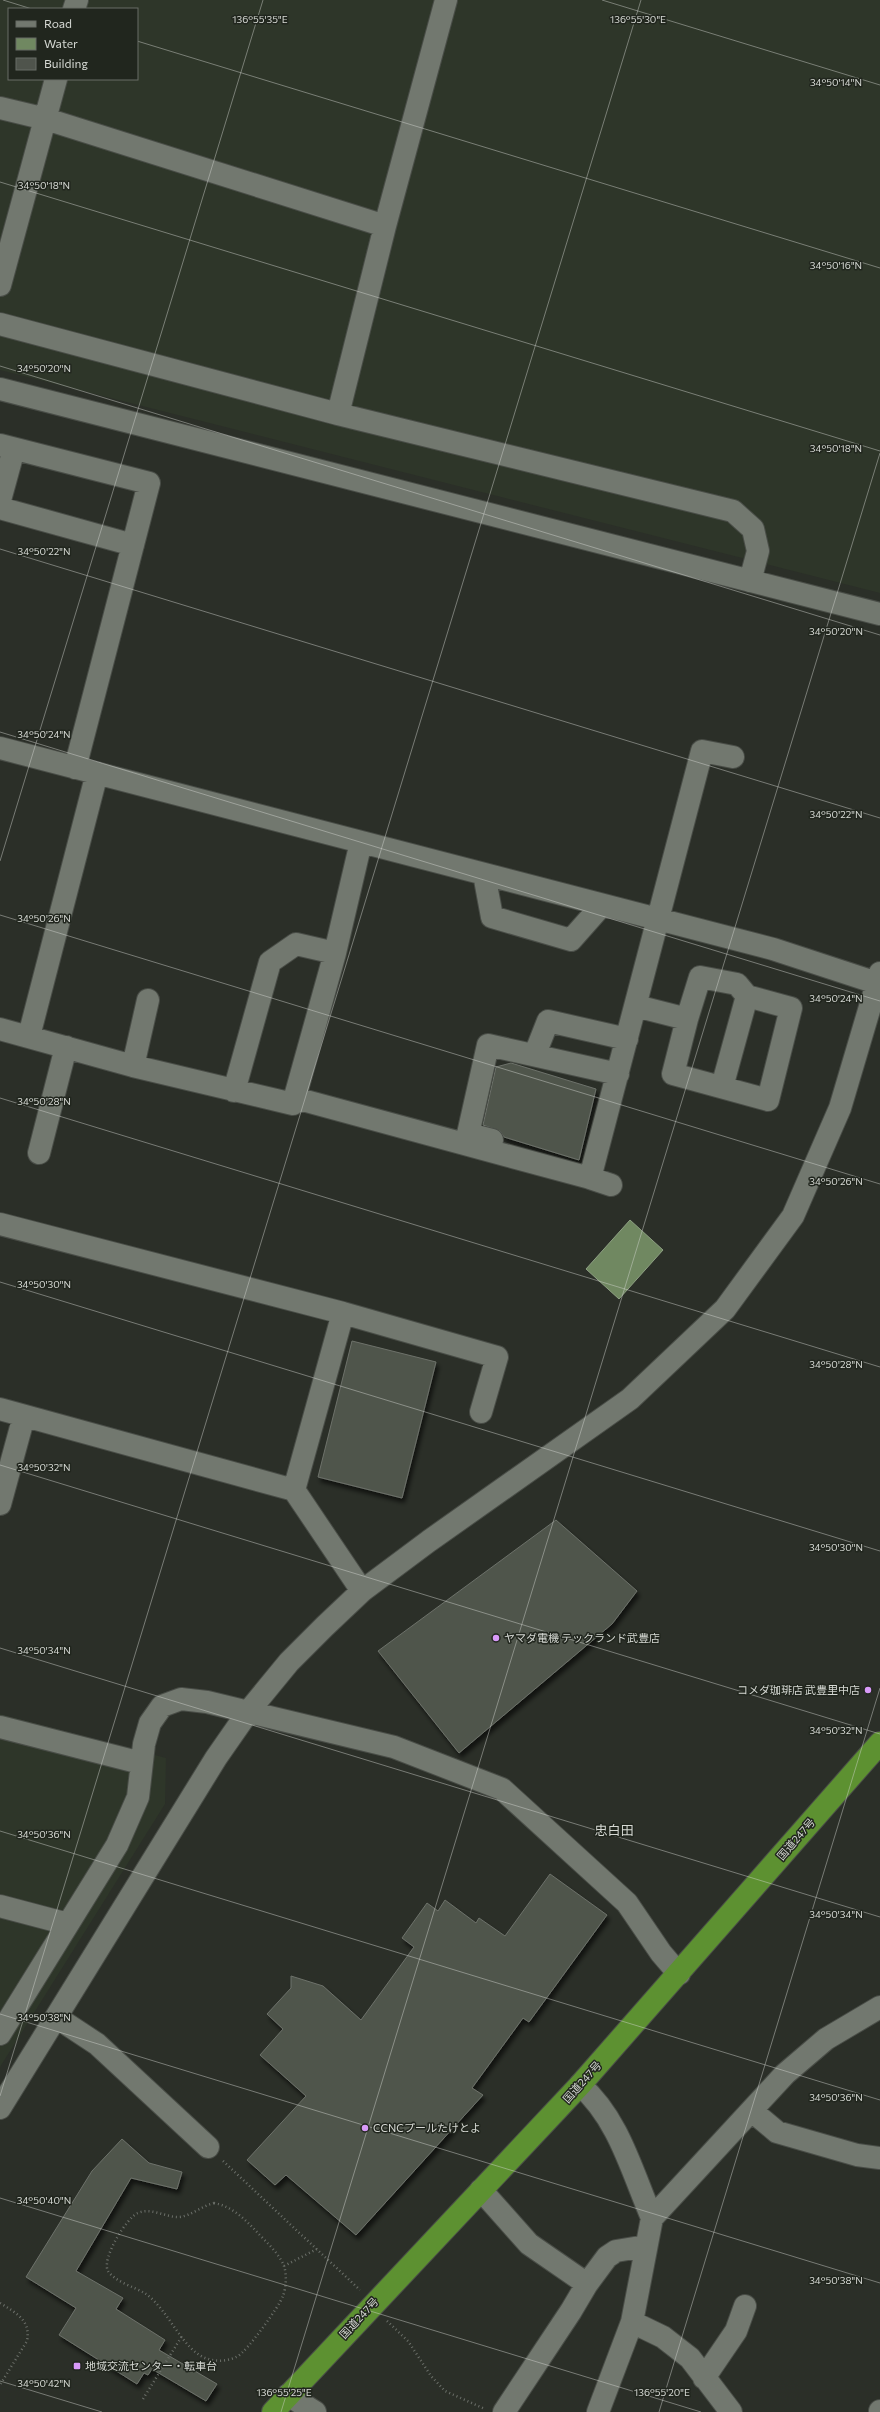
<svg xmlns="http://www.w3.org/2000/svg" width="880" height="2412" font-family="Commissioner,'Noto Sans JP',sans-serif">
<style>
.built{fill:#2e3629;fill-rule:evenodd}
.water{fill:#708861;stroke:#8ea083}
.building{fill:#4f544c;stroke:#6d726a;filter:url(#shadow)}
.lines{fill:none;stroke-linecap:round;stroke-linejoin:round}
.minor-casing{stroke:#494d47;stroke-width:24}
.highway-casing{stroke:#494d47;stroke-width:24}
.path{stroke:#6c706a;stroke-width:2.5;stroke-dasharray:1 3;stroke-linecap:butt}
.minor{stroke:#72786f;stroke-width:22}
.highway{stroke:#5d9131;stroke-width:22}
.ticks{fill:none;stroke:#d5d8d3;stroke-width:1;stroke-opacity:0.45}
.poi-dot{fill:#d89af8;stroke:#21261e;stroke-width:1.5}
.labels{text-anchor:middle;stroke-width:3;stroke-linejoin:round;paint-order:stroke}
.poi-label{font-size:11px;fill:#d5d8d3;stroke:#21261e;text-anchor:start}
.street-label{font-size:11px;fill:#d5d8d3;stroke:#21261e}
.quarter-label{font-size:13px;fill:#d5d8d3;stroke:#21261e}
.ticks-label{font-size:10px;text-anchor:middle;fill:#d5d8d3;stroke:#21261e;stroke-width:3;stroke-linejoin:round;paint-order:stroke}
</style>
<defs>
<filter id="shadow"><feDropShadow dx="2.5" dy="4.5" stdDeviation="2" flood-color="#0009"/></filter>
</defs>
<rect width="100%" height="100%" fill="#2b2f28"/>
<path class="built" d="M0,0H880V593L0,370ZM9,9H137V79H9Z
M0,1714L166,1758L165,1804L0,2067Z"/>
<path class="water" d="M630,1220L663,1250L619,1299L586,1269Z"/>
<path class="building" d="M511,1063L596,1089L579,1160L504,1137L500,1131L483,1125L496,1067Z
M352,1341L436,1362L402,1498L318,1477Z
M556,1520L637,1591L612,1624L459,1753L378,1651Z
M550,1874L607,1915L529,2022L523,2018L472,2088L483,2095L356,2235L286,2175L275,2185L247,2160L306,2096L260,2055L283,2029L267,2014L291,1988V1976L323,1986L361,2020L414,1947L402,1938L427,1903L438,1911L445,1900L476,1923L479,1918L505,1936Z
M122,2139L149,2163L182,2172L177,2189L131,2178L76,2271L123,2298L116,2309L165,2340L159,2350L217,2384L206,2401L152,2369L148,2375L144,2373L137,2384L59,2335L76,2308L26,2277L92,2171Z"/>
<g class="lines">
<defs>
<path id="minor" d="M446,0L385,226L338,414L733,511L753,529L758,551L750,581
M74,9L77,0
M0,108L46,119L385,226
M0,285L56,79
M0,324L338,414
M0,389L880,614
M0,445L149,483L75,768
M0,500L14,449
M0,508L133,545
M0,748L773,949L880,984
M484,874L492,917L571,940L602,905
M636,1006L687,1019L700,977L737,984L747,996L791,1008L768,1100L673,1074L687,1019
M0,1029L133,1066L293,1104L335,953L361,842
M29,1036L97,773
M535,1054L548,1021L627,1039
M133,1066L148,1000
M722,1087L747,996
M234,1091L270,962L296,944L335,953
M295,1098L590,1178L702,751L733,757
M492,1140L468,1134L488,1045L618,1074
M39,1153L66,1047
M590,1178L611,1185
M0,1224L343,1313L497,1357L481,1412
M0,1409L294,1490L362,1591
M294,1490L343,1313
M0,1504L24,1416
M0,1727L141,1763
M0,1906L68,1924
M56,2017L97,2044L208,2147
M0,2034L117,1845L138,1797L144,1744L150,1723L162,1706L181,1699L207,1702L394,1747L502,1789L627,1903L661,1953L679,1974
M580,2085C619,2119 632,2172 652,2218
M0,2108L216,1758L248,1712L289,1662L325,1626L362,1591L429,1541L630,1399L725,1309L793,1216L840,1108L880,973
M752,2111L777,2132L857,2155L880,2158
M481,2190L529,2244L587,2284
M632,2322L663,2337L690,2358L731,2412
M704,2378L736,2331L745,2306
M288,2395L315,2412
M504,2412L571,2311L587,2284L607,2257L616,2251L646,2246
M598,2412L632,2322L652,2218L785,2074L826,2039L880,2007
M880,2412V2411"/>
<path id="highway" d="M273,2412L580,2085L880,1743"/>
</defs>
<use href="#minor" class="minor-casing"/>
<use href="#highway" class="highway-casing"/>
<path class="path" d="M223,2161L360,2290
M214,2203C231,2206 244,2218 256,2231C265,2241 279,2253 284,2266C287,2275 286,2288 283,2296C279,2307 247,2351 238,2356C229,2361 218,2362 208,2359C183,2352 169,2310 146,2294C135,2287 115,2282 108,2271C101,2259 127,2217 138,2213C152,2207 166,2218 180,2217C192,2215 202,2206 214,2203Z
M284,2266L317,2249
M0,2303C16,2313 31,2320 27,2341L0,2385
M387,2321L408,2341L431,2376L445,2391L485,2409
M143,2399L182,2336"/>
<use href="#minor" class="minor"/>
<use href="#highway" class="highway"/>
</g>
<path class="ticks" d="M3,0L32,9M602,0L880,85M137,41L880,268M0,182L880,451M0,366L880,635M0,549L880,818M0,732L880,1001M0,861L263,0M0,915L880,1184M0,1098L880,1367M0,1282L880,1551M0,1465L880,1734M0,1648L880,1917M0,1831L880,2100M0,2014L880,2283M0,2096L641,0M0,2198L701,2412M0,2381L102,2412M281,2412L880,453M659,2412L880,1688"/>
<g class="poi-dot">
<circle cx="496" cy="1638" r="4"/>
<circle cx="868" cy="1690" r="4"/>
<circle cx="365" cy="2128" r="4"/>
<rect x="73" y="2362" width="8" height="8" rx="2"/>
</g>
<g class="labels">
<g class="poi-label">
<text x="504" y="1642">ヤマダ電機 テックランド武豊店</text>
<text x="860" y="1694" text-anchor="end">コメダ珈琲店 武豊里中店</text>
<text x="373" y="2132">CCNCプールたけとよ</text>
<text x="85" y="2370">地域交流センター・転車台</text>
</g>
<g class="street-label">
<text transform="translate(796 1839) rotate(-49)" y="4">国道247号</text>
<text transform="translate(582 2082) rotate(-48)" y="4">国道247号</text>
<text transform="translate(359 2318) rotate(-47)" y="4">国道247号</text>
</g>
<g class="quarter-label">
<text x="614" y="1835">忠白田</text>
</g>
</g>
<g class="ticks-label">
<text x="260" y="23">136°55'35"E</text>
<text x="638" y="23">136°55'30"E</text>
<text x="836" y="86">34°50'14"N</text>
<text x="44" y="189">34°50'18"N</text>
<text x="836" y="269">34°50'16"N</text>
<text x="44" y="372">34°50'20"N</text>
<text x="836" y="452">34°50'18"N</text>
<text x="44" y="555">34°50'22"N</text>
<text x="836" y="635">34°50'20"N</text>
<text x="44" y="738">34°50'24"N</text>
<text x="836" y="818">34°50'22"N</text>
<text x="44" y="922">34°50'26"N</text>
<text x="836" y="1002">34°50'24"N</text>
<text x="44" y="1105">34°50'28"N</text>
<text x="836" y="1185">34°50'26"N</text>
<text x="44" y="1288">34°50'30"N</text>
<text x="836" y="1368">34°50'28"N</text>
<text x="44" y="1471">34°50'32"N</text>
<text x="836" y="1551">34°50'30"N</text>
<text x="44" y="1654">34°50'34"N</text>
<text x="836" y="1734">34°50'32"N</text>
<text x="44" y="1838">34°50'36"N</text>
<text x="836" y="1918">34°50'34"N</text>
<text x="44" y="2021">34°50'38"N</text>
<text x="836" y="2101">34°50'36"N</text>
<text x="44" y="2204">34°50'40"N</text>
<text x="836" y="2284">34°50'38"N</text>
<text x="44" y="2387">34°50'42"N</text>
<text x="284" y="2396">136°55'25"E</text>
<text x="662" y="2396">136°55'20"E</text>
</g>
<rect x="8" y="8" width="130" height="72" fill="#21261e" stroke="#696d66"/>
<rect x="16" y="21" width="20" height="6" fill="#72786f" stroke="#696d66"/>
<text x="44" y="28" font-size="12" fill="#d5d8d3">Road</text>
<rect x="16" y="38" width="20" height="12" fill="#708861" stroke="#696d66"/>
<text x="44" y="48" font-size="12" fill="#d5d8d3">Water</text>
<rect x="16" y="58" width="20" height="12" fill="#4f544c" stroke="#696d66"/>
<text x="44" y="68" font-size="12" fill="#d5d8d3">Building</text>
</svg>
